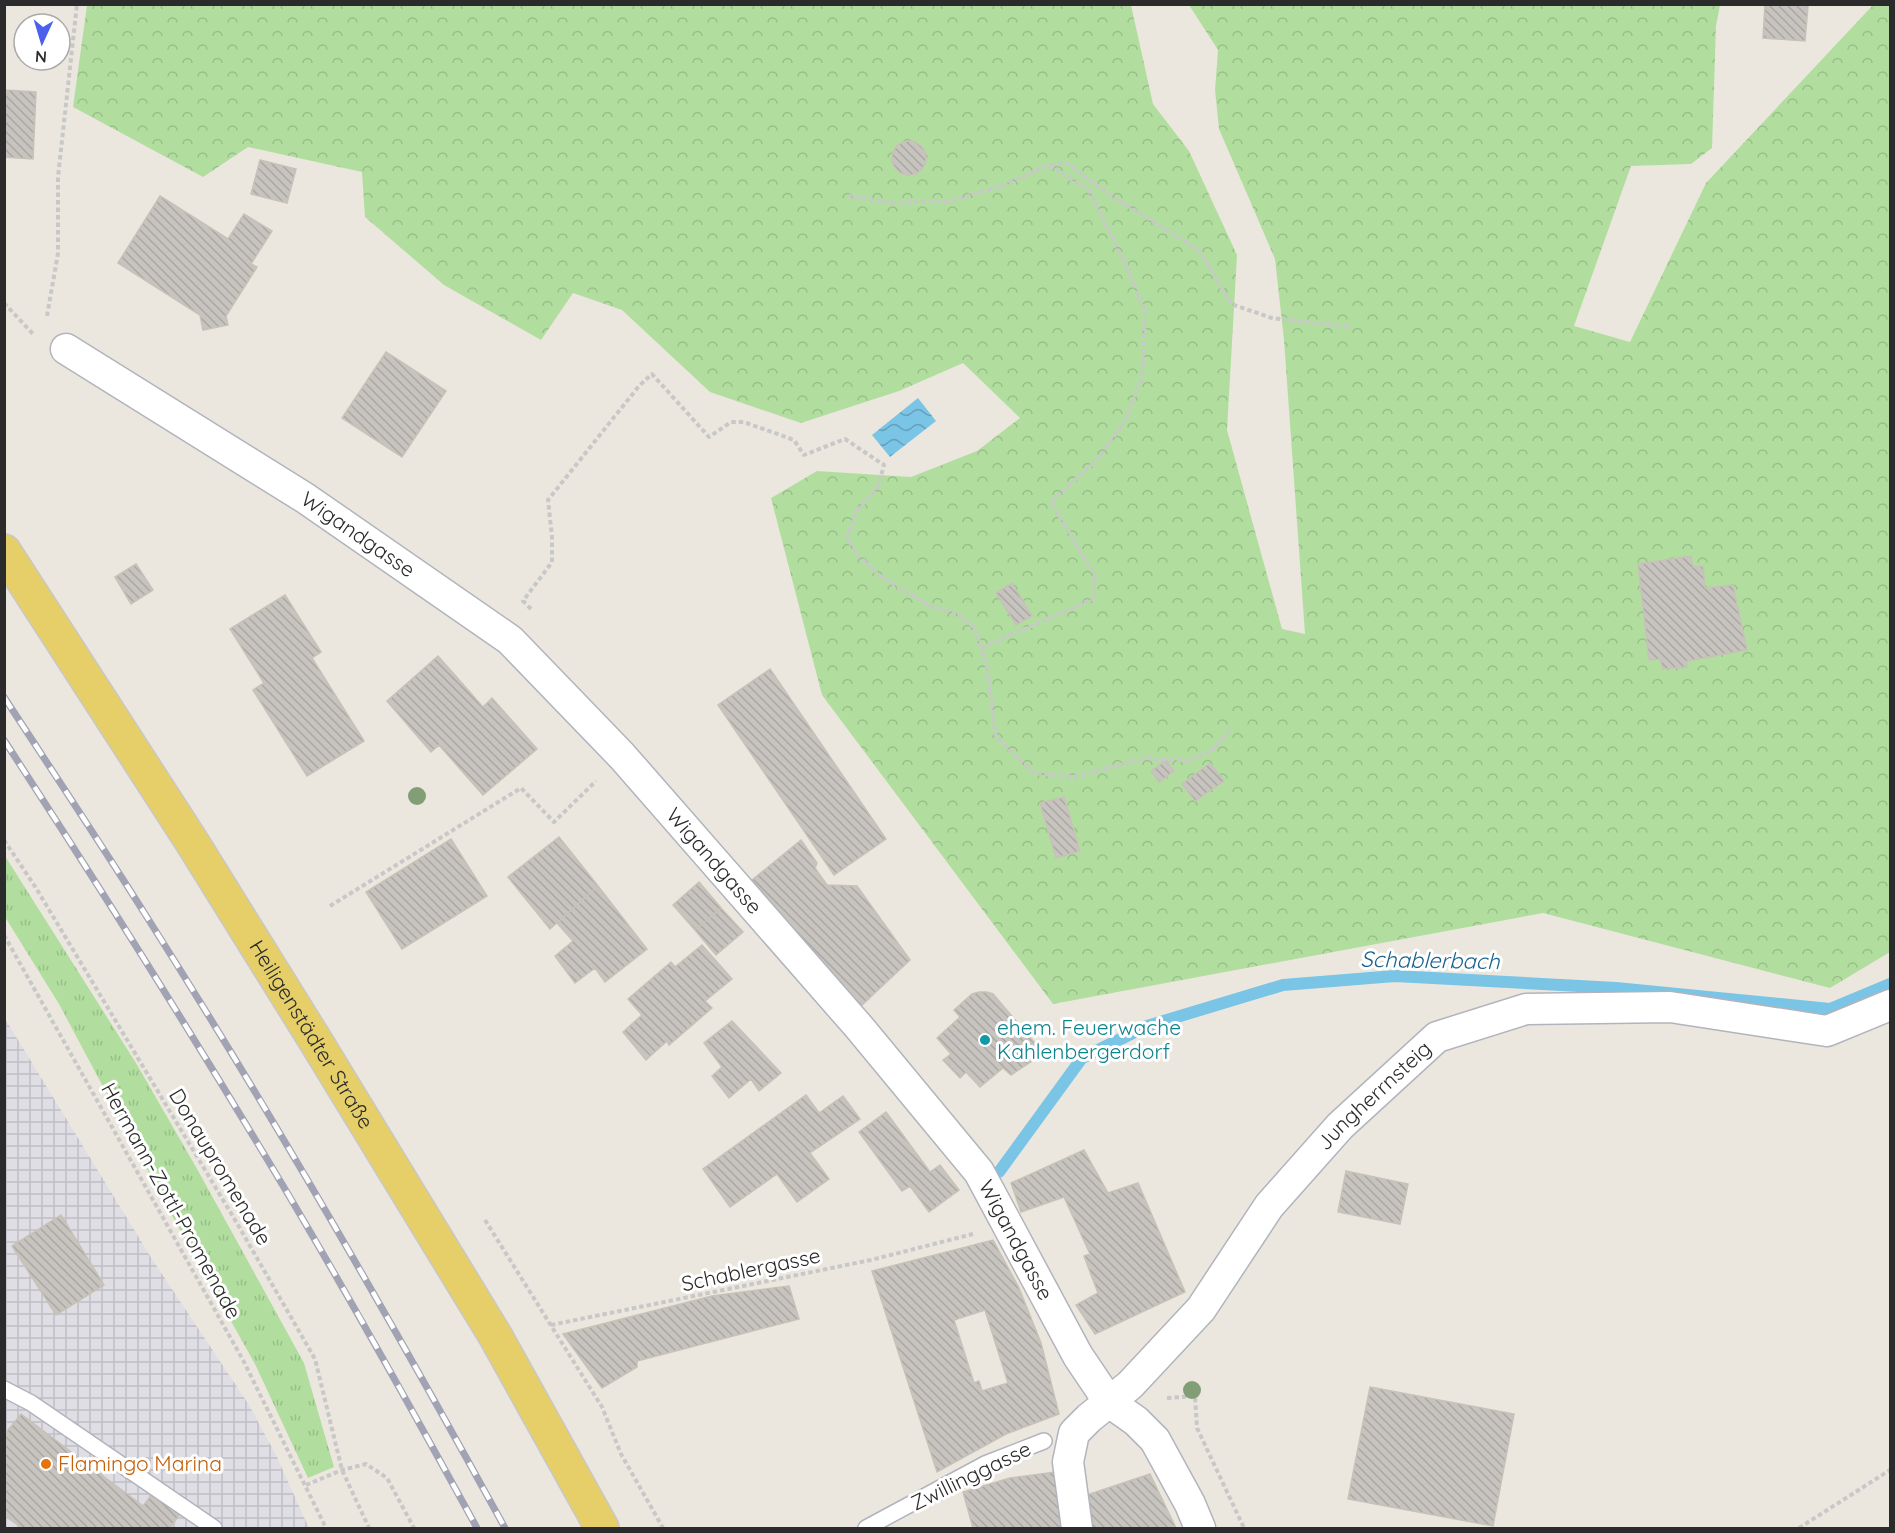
<svg xmlns="http://www.w3.org/2000/svg" width="1895" height="1533" font-family="Quicksand,sans-serif">
<style>
.industrial{fill:url(#industrial-grid)}
.forest{fill:url(#forest-crowns)}
.park{fill:url(#park-tufts)}
.water{fill:url(#water-waves)}
.lines{fill:none;stroke-linecap:round;stroke-linejoin:round}
.stream{stroke:#7ac4e6;stroke-width:12}
.building{fill:url(#building-back-hatch);stroke:#c7c2b8;stroke-width:1.5;fill-rule:evenodd}
.service-casing{stroke:#b2b4bd;stroke-width:18}
.minor-casing{stroke:#b2b4bd;stroke-width:33}
.primary-casing{stroke:#c8c8c8;stroke-width:36}
.path{stroke:#c8c8c8;stroke-width:4;stroke-dasharray:4.5 3;stroke-linecap:butt}
.service{stroke:#fff;stroke-width:15}
.minor{stroke:#fff;stroke-width:30}
.primary{stroke:#e6cf69;stroke-width:33}
.rail-casing{stroke:#a1a3b4;stroke-width:7}
.rail{stroke:#fff;stroke-width:4.5;stroke-dasharray:14;stroke-linecap:butt}
.tree{fill:#829e76}
.culture-dot{fill:#0f9aa8;stroke:#fff;stroke-width:2}
.food-dot{fill:#e8710a;stroke:#fff;stroke-width:2}
.labels{text-anchor:middle;stroke-width:6;stroke-linejoin:round;paint-order:stroke}
.street-label{font-size:21px;fill:#2b2b2b;stroke:#fff}
.culture-label{font-size:21px;fill:#0d838f;stroke:#fff;text-anchor:start}
.food-label{font-size:21px;fill:#c56008;stroke:#fff;text-anchor:start}
.water-label{font-size:22px;font-style:italic;fill:#186292;stroke:#fff}
</style>
<defs>
<pattern id="industrial-grid" width="8" height="8" patternUnits="userSpaceOnUse" patternTransform="scale(1.5)"><rect width="8" height="8" fill="#e0dee5"/><path d="M0 4h8M4 0v8" fill="none" stroke="#c0bfc5"/></pattern>
<pattern id="forest-crowns" width="20" height="18" patternUnits="userSpaceOnUse" patternTransform="scale(1.5)"><rect width="20" height="18" fill="#b1de9f"/><path d="M2 6a3 3 0 1 1 6 0M12 15a3 3 0 1 1 6 0" fill="none" stroke="#98bf89"/></pattern>
<pattern id="park-tufts" width="24" height="20" patternUnits="userSpaceOnUse" patternTransform="scale(1.5)"><rect width="24" height="20" fill="#b1de9f"/><path d="M3 7l-1-3M5 7V3M7 7l1-3M15 17l-1-3M17 17v-4M19 17l1-3" fill="none" stroke="#98bf89"/></pattern>
<pattern id="water-waves" width="16" height="10" patternUnits="userSpaceOnUse" patternTransform="scale(1.5)"><rect width="16" height="10" fill="#7ac4e6"/><path d="M0 5q4-4 8 0t8 0" fill="none" stroke="#649fbb"/></pattern>
<pattern id="building-back-hatch" width="6" height="6" patternUnits="userSpaceOnUse" patternTransform="scale(1.5)"><rect width="6" height="6" fill="#c7c3be"/><path d="M-1 5l2 2M0 0l6 6M5-1l2 2" fill="none" stroke="#aba8a3"/></pattern>
</defs>
<rect width="100%" height="100%" fill="#ece7de"/>
<path class="industrial" d="M4,1017L152,1259L249,1405L276,1455L309,1528H5Z"/>
<path class="forest" d="M87,5H1131L1153,104L1189,151L1237,255L1227,430L1282,629L1305,634L1284,340L1275,259L1219,129L1215,90L1218,50L1189,5H1720L1716,26L1712,148L1691,164L1631,166L1574,326L1630,342L1706,183L1873,5H1890V952L1830,988L1543,913L1053,1004L822,695L771,498L817,471L911,477L977,451L1020,418L963,363L899,391L801,423L710,392L622,310L573,293L541,340L444,285L365,217L362,172L248,147L203,177L73,107Z"/>
<path class="park" d="M5,856L136,1063L196,1167L304,1363L334,1467L308,1478L255,1364L166,1205L59,1004L5,917Z"/>
<path class="water" d="M918,398L936,421L890,457L872,435Z"/>
<g class="lines">
<path class="stream" d="M999,1172L1082,1058L1147,1026L1283,985L1395,976L1616,988L1830,1009L1890,984"/>
</g>
<path class="building" d="M1765,4L1808,6L1805,41L1763,38Z
M4,90L36,92L33,159L4,157Z
M892 158a17 17 0 1 1 34 0a17 17 0 1 1-34 0Z
M260,160L296,169L287,203L251,194Z
M160,196L228,239L244,214L272,231L251,264L257,267L226,316L228,325L203,330L200,315L118,263Z
M386,352L446,391L402,457L342,418Z
M1691,556L1693,567L1703,566L1705,588L1733,585L1747,650L1687,661V667L1663,669L1660,659L1649,660L1638,564Z
M136,564L153,590L131,604L115,577Z
M1012,583L1032,616L1016,625L996,593Z
M285,595L321,652L312,658L364,741L307,776L253,690L264,683L230,629Z
M438,656L483,707L492,698L537,749L483,795L439,745L431,752L387,701Z
M770,669L886,839L834,875L718,705Z
M1166,760L1174,771L1159,782L1151,771Z
M1210,763L1224,781L1195,801L1182,784Z
M1064,797L1080,851L1056,858L1040,803Z
M559,837L598,886L550,929L508,877Z
M451,839L487,896L402,949L366,892Z
M801,840L817,863L815,868L827,885L857,886L910,960L861,1006L746,885Z
M699,882L721,908L695,930L673,905Z
M598,886L647,949L605,982L595,968L575,983L555,956L573,941L557,923Z
M721,908L743,932L716,955L695,930Z
M702,945L732,979L705,1001L712,1008L669,1045L667,1041L646,1060L623,1032L642,1015L628,999L671,962L675,967Z
M979,992H987L993,994L1034,1042L1036,1048L1035,1059L1011,1075L1003,1068L980,1087L966,1072L960,1078L943,1060L951,1054L937,1038L960,1017L954,1010L972,994Z
M732,1021L781,1073L759,1091L751,1079L729,1098L712,1076L722,1067L704,1043Z
M806,1095L819,1113L843,1096L860,1119L810,1153L829,1179L797,1202L777,1174L730,1207L703,1169Z
M886,1112L930,1172L940,1165L959,1190L929,1212L910,1186L902,1191L859,1132Z
M1084,1150L1108,1193L1138,1183L1185,1292L1095,1334L1076,1305L1098,1293L1084,1256L1090,1254L1064,1197L1021,1212L1011,1183Z
M1346,1171L1408,1184L1400,1224L1338,1212Z
M61,1215L104,1285L56,1315L12,1246Z
M993,1240L1019,1288L1041,1343L1059,1414L1006,1434L937,1472L872,1271ZM985,1310L1008,1383L982,1391L979,1381L974,1383L954,1320Z
M789,1286L799,1319L637,1361V1367L602,1388L563,1334L712,1296Z
M1370,1387L1514,1414L1493,1526L1348,1499Z
M21,1414L143,1506L153,1493L180,1514L170,1528H22L4,1515V1435Z
M1055,1472L1064,1528H973L963,1492L1010,1478Z
M1150,1474L1176,1528H1089L1081,1497Z"/>
<g class="lines">
<defs>
<path id="service" d="M4,1389L31,1403L214,1528
M866,1528L985,1464L1044,1441"/>
<g id="minor">
<path id="s1" d="M66,349L305,498L510,640L622,756L859,1027L979,1172L1078,1356L1109,1402L1136,1421L1155,1440L1190,1504L1200,1528"/>
<path id="s2" d="M1077,1528L1068,1462L1074,1433L1089,1418L1130,1385L1201,1309L1269,1206L1340,1126L1437,1037L1526,1009L1670,1007L1827,1031L1890,1005"/>
</g>
<g id="primary">
<path id="s3" d="M4,551L192,842L315,1040L496,1337L602,1528"/>
</g>
</defs>
<use href="#service" class="service-casing"/>
<use href="#minor" class="minor-casing"/>
<use href="#primary" class="primary-casing"/>
<path class="path" d="M847,196L892,203L951,201L1004,185L1048,165L1068,164L1109,194L1200,251L1231,304L1272,318L1352,327
M4,303L34,335
M47,316L58,253V177L77,4
M531,609L523,601L552,562V537L548,500L639,386L652,374L709,437L731,422H744L794,440L804,455L845,439L884,465L878,487L858,509L847,538L857,554L880,576L930,606L955,613L975,628L987,667L996,737L1034,773L1074,777L1145,758L1189,761L1216,748L1231,727
M981,648L1093,599L1095,576L1051,502L1098,459L1125,421L1142,378L1145,312L1128,269L1089,190L1048,165
M4,840L36,888L238,1225L315,1359L342,1470L369,1528
M330,906L521,788L554,822L596,781
M4,935L243,1360L326,1528
M485,1220L602,1407L621,1454L663,1528
M551,1325L871,1260L973,1234
M1167,1398L1195,1396L1197,1428L1244,1528
M306,1485L342,1470L366,1464L387,1478L414,1528
M1799,1528L1890,1470"/>
<use href="#service" class="service"/>
<use href="#minor" class="minor"/>
<use href="#primary" class="primary"/>
<defs>
<path id="rail" d="M4,697C51,769 99,841 145,914C272,1114 391,1320 505,1528
M4,740C94,878 182,1018 267,1159C340,1280 409,1404 477,1528"/>
</defs>
<use href="#rail" class="rail-casing"/>
<use href="#rail" class="rail"/>
</g>
<g class="tree">
<circle cx="417" cy="796" r="9"/>
<circle cx="1192" cy="1390" r="9"/>
</g>
<circle class="culture-dot" cx="985" cy="1040" r="6"/>
<circle class="food-dot" cx="46" cy="1464" r="6"/>
<g class="labels">
<g class="street-label">
<text dy="7" stroke="none"><textPath href="#s1" startOffset="346">Wigandgasse</textPath></text>
<text dy="7" stroke="none"><textPath href="#s1" startOffset="832">Wigandgasse</textPath></text>
<text dy="7" stroke="none"><textPath href="#s3" startOffset="573">Heiligenstädter Straße</textPath></text>
<text dy="7" stroke="none"><textPath href="#s2" startOffset="550">Jungherrnsteig</textPath></text>
<text transform="translate(220 1167) rotate(59)" y="7">Donaupromenade</text>
<text transform="translate(171 1201) rotate(61)" y="7">Hermann-Zottl-Promenade</text>
<text dy="7" stroke="none"><textPath href="#s1" startOffset="1318">Wigandgasse</textPath></text>
<text transform="translate(751 1270) rotate(-12)" y="7">Schablergasse</text>
<text transform="translate(971 1476) rotate(-26)" y="7">Zwillinggasse</text>
</g>
<g class="culture-label">
<text x="997" y="1035">ehem. Feuerwache<tspan x="997" dy="24">Kahlenbergerdorf</tspan></text>
</g>
<g class="food-label">
<text x="58" y="1471">Flamingo Marina</text>
</g>
<g class="water-label">
<text transform="translate(1430 960) rotate(1)" y="8">Schablerbach</text>
</g>
</g>
<rect width="1895" height="1533" fill="none" stroke="#2b2b2b" stroke-width="12"/>
<g transform="translate(42 42) rotate(184)"><circle r="28" fill="#ffffff" stroke="#aaaaaa" stroke-width="1.5"/>
<path d="M0-4.5L10 22L0 15L-10 22Z" fill="#4b61ec"/>
<text y="-9" font-size="16" font-weight="bold" text-anchor="middle" fill="#2b2b2b">N</text>
</g>
</svg>
